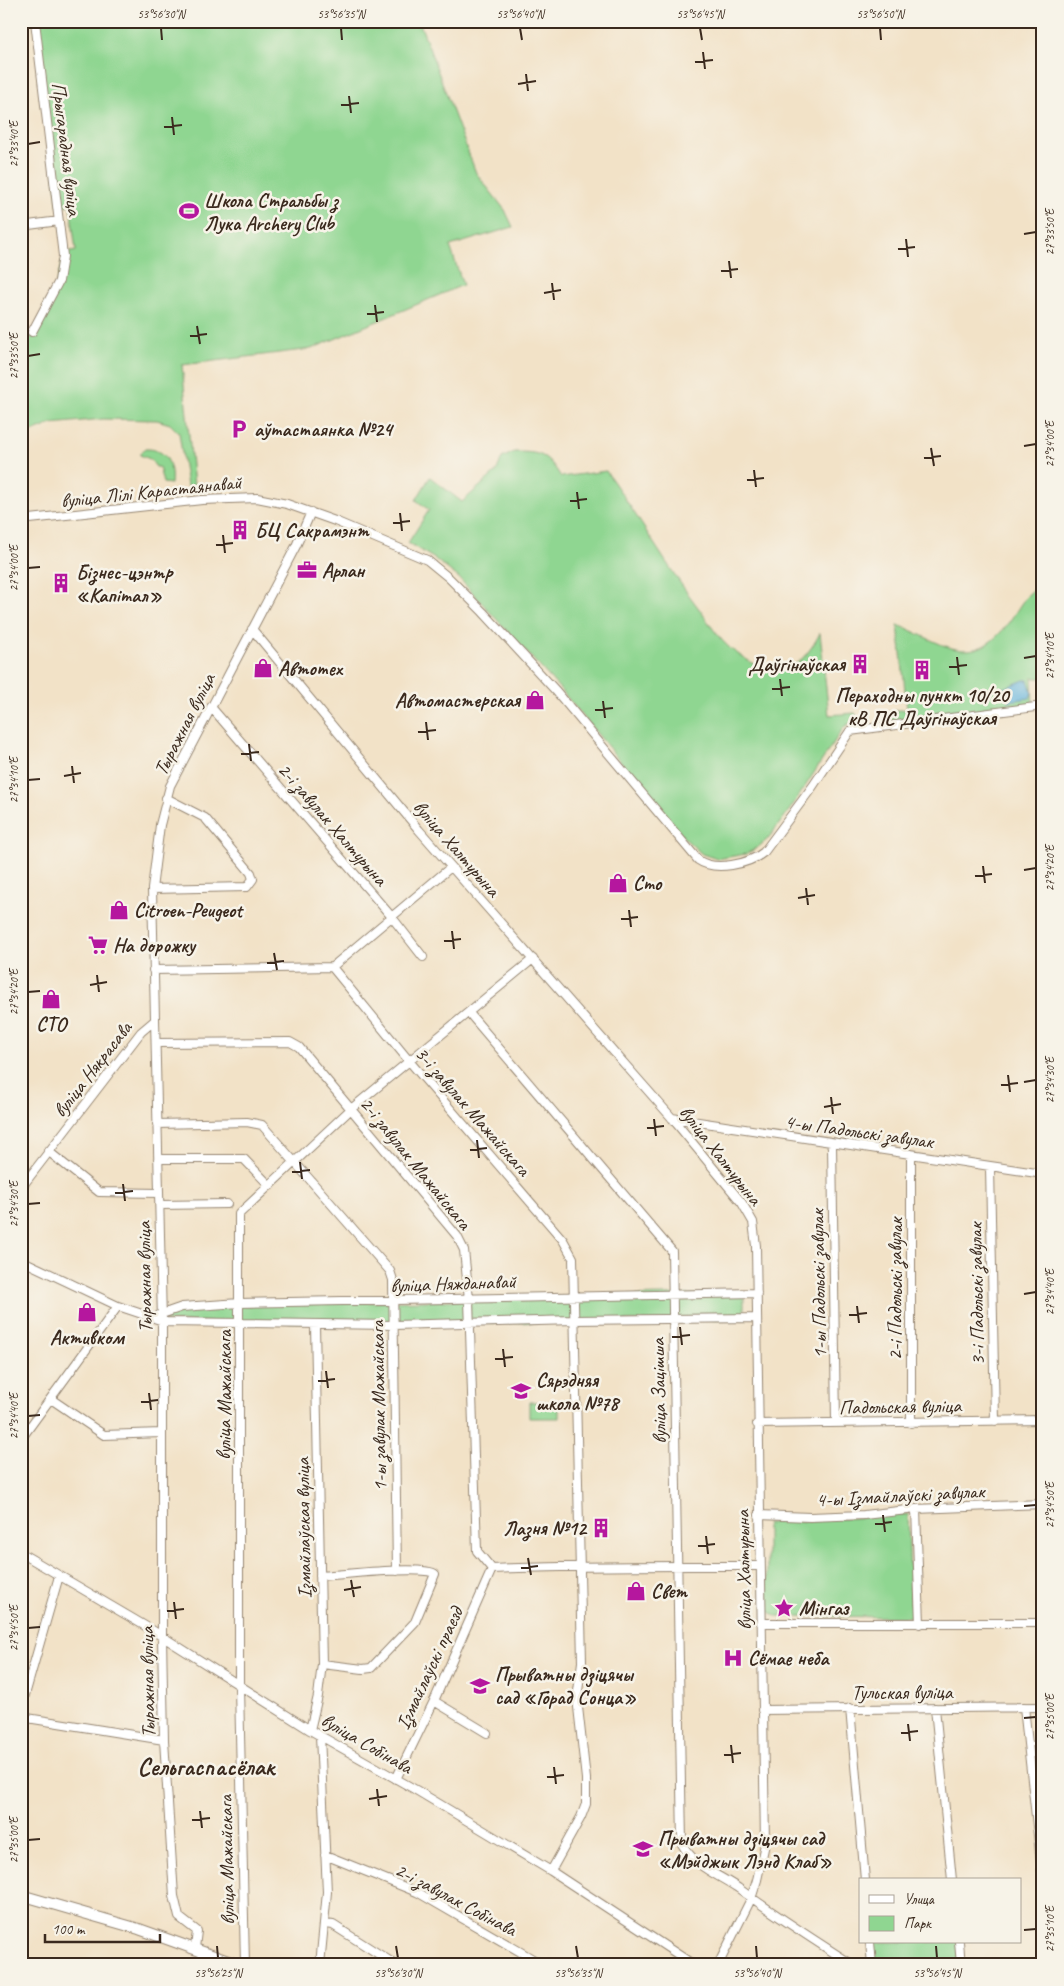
<svg xmlns="http://www.w3.org/2000/svg" width="1064" height="1986" font-family="Caveat,sans-serif">
<style>
.green{fill:#8fd691;stroke:#658058}
.water{fill:#62b3dd;stroke:#4e6e7e}
.lines{fill:none;stroke-linecap:round;stroke-linejoin:round}
.minor-casing{stroke:#968672;stroke-width:10}
.major-casing{stroke:#968672;stroke-width:12}
.minor{stroke:#fff;stroke-width:8}
.major{stroke:#fff;stroke-width:10}
.ticks{fill:none;stroke:#3b2a1e;stroke-width:2}
.labels{text-anchor:middle;stroke-width:5;stroke-linejoin:round;paint-order:stroke}
.street-label{font-size:20px;fill:#3b2a1e;stroke:#f7f3e8}
.poi-label{font-size:20px;font-weight:bold;fill:#3b2a1e;stroke:#f7f3e8;text-anchor:start}
.district-label{font-size:25px;font-weight:bold;fill:#3b2a1e;stroke:#f7f3e8}
.neatline{fill:none;stroke:#3b2a1e;stroke-width:2}
.ticks-label{font-size:12px;text-anchor:middle;fill:#3b2a1e}
</style>
<rect width="100%" height="100%" fill="#f7f3e8"/>
<filter id="ink" filterUnits="userSpaceOnUse"><feTurbulence type="fractalNoise" baseFrequency=".02" numOctaves="2"/><feDisplacementMap in="SourceGraphic" scale="10" xChannelSelector="R" yChannelSelector="G"/><feConvolveMatrix kernelMatrix="1 2 1 2 8 2 1 2 1" color-interpolation-filters="sRGB"/></filter>
<filter id="wash" filterUnits="userSpaceOnUse"><feTurbulence type="fractalNoise" baseFrequency=".0096" numOctaves="4" result="noise"/><feDisplacementMap in="SourceGraphic" scale="20" xChannelSelector="R" yChannelSelector="G"/><feGaussianBlur stdDeviation="1.12" result="paint"/><feColorMatrix in="noise" values="0 0 0 0 0 0 0 0 0 0 0 0 0 0 0 0 0 1.4 0 .05"/><feComposite in="paint" operator="in"/></filter>
<g filter="url(#wash)">
<rect width="100%" height="100%" fill="#f2e2c7"/>
<path class="green" d="M36,21H419L476,173L505,210L513,227L450,246L463,285L311,349L182,365L194,485L187,486L179,433L170,424L157,420L103,419L51,424L27,434L21,431V355L52,299L64,253L76,251L70,205L58,206Z
M145,449C167,448 173,465 171,484L163,483L159,467H156L150,459L140,455V453Z
M514,452C541,452 547,454 561,477L606,471C639,517 666,566 700,610C709,623 719,639 731,649C742,657 758,668 772,670C795,673 811,651 820,633L829,715L855,713L858,718L844,727L791,808L768,839L757,848L746,854L717,859L702,854L682,836L561,690L459,578L435,559L408,543L429,510L416,500L430,477L462,502L496,472L502,458Z
M1043,582V678H1032L1033,707L881,721L880,713L907,709L898,625C942,642 972,673 1009,622C1022,604 1023,596 1043,582Z
M744,1293V1319L498,1323L166,1322L165,1312L182,1307Z
M529,1402H559V1418H529Z
M908,1514L911,1617L776,1616L767,1610V1524L780,1521H812Z
M870,1942H959L961,1965H872Z"/>
<path class="water" d="M1024,680H1028L1032,692L1030,698L1009,701L1002,692L1004,688Z"/>
</g>
<g filter="url(#ink)">
<g class="lines">
<defs>
<path id="minor" d="M21,226L59,221
M32,332L59,281L63,256L35,21
M21,520L202,500L257,498L287,504L335,521L427,560L449,578L483,612L556,691L698,860C715,872 749,864 764,852L813,786L850,731L1043,706
M252,629L419,830L672,1118L742,1203L753,1222L756,1246L765,1844L757,1880L751,1899L718,1965
M211,707L391,916L423,957
M152,889L247,887L253,879L251,873L205,818L166,798
M332,967L410,1062L563,1240L573,1258L582,1662L577,1698L586,1779V1804L581,1817L551,1871
M332,967L451,867
M153,970L332,967
M469,1013L672,1251L682,1844C695,1867 717,1874 738,1888C775,1915 814,1940 853,1965
M156,1043L290,1042L299,1047L457,1236L464,1250L469,1299L477,1551L492,1569C581,1565 670,1566 760,1566
M672,1118L1043,1174
M157,1124L247,1122L262,1125L390,1271L393,1280L397,1571
M832,1144L836,1423
M48,1151L99,1192L159,1193
M911,1155V1423
M158,1159H244L270,1186
M990,1167L995,1421
M21,1188L141,1032L154,1021
M160,1205L227,1204
M21,1260L118,1306L166,1322L394,1325L574,1320L757,1318
M159,1315L182,1307L240,1303L757,1293
M51,1399L104,1435L161,1433
M757,1424L1043,1420
M21,1439L118,1306
M916,1509L920,1624
M759,1515L810,1517L864,1515L916,1509L1043,1504
M21,1553L152,1630L310,1730L416,1790L551,1871L694,1965
M320,1576C339,1575 424,1565 435,1574L415,1622L371,1668L363,1669L322,1664
M761,1623H1043
M434,1701L487,1733
M1024,1707L1043,1881
M850,1708L865,1880
M935,1708L952,1880
M21,1709L59,1576
M762,1710L1043,1707
M21,1717L164,1740
M310,1730L318,1696L322,1664L315,1325
M320,1735L327,1892L320,1965
M396,1779L434,1701L492,1569
M325,1855L417,1892L543,1965
M326,1924L333,1925L396,1965
M870,1942L872,1965
M959,1942L961,1965
M195,1948L197,1931L179,1917L174,1896L164,1740L162,1636V1322L152,889L160,825L170,786L296,546L311,512
M245,1965L239,1686V1214L351,1109L533,959"/>
<path id="major" d="M21,1895L139,1929L239,1965"/>
</defs>
<use href="#minor" class="minor-casing"/>
<use href="#major" class="major-casing"/>
<use href="#minor" class="minor"/>
<use href="#major" class="major"/>
</g>
</g>
<path class="ticks" d="M161,28L162,40M341,28L342,40M520,28L522,40M700,28L702,40M880,28L881,40M703,52L705,69M695,62L713,60M526,74L528,91M518,84L536,81M349,96L351,113M341,105L359,103M172,117L174,135M164,127L182,125M28,144L40,142M1024,234L1036,232M906,239L908,257M898,249L915,247M729,261L731,278M721,271L738,269M552,283L554,300M544,293L561,290M375,305L377,322M367,314L384,312M197,326L200,344M190,336L207,334M28,356L40,354M1024,446L1036,444M931,448L934,466M924,458L941,456M754,470L756,487M747,480L764,478M577,492L579,509M570,501L587,499M400,513L402,531M393,523L410,521M223,535L225,553M216,545L233,543M28,568L40,567M957,657L959,675M1024,658L1036,656M949,667L967,665M780,679L782,696M772,689L790,687M603,701L605,718M595,710L613,708M426,722L428,740M418,732L436,730M249,744L251,761M241,754L259,752M72,766L74,783M64,776L81,773M28,780L40,779M983,866L985,883M1024,870L1036,868M975,876L992,874M806,888L808,905M798,898L815,895M629,910L631,927M621,919L638,917M452,931L454,949M444,941L461,939M274,953L277,970M267,963L284,961M97,975L99,992M90,985L107,982M28,992L40,991M1008,1075L1010,1092M1024,1082L1036,1080M1001,1085L1018,1083M831,1097L833,1114M824,1107L841,1104M654,1119L656,1136M647,1128L664,1126M477,1140L479,1158M470,1150L487,1148M300,1162L302,1179M292,1172L310,1170M123,1184L125,1201M115,1193L133,1191M28,1204L40,1203M1024,1294L1036,1292M857,1306L859,1323M849,1315L867,1313M680,1327L682,1345M672,1337L690,1335M503,1349L505,1367M495,1359L513,1357M326,1371L328,1388M318,1381L335,1379M149,1393L151,1410M141,1402L158,1400M28,1416L40,1415M1024,1506L1036,1505M883,1515L885,1532M875,1524L892,1522M706,1536L708,1554M698,1546L715,1544M528,1558L531,1575M521,1568L538,1566M351,1580L354,1597M344,1590L361,1587M174,1602L176,1619M167,1611L184,1609M28,1628L40,1627M1024,1718L1036,1717M908,1724L910,1741M901,1733L918,1731M731,1745L733,1763M724,1755L741,1753M554,1767L556,1784M547,1777L564,1775M377,1789L379,1806M369,1799L387,1796M200,1811L202,1828M192,1820L210,1818M28,1840L40,1839M1024,1930L1036,1929M217,1946L218,1958M396,1946L398,1958M576,1946L578,1958M756,1946L757,1958M936,1946L937,1958"/>
<defs>
<symbol id="stadium-bare" viewBox="-9 -9 18 18"><path d="M0-5a6.5 5 0 1 0 0 10a6.5 5 0 1 0 0-10ZM-3.5-1.8h7v3.6h-7Z" fill="#b5179e" stroke="#f7f3e8" stroke-width="2.5" paint-order="stroke"/></symbol>
<symbol id="parking-bare" viewBox="-9 -9 18 18"><path d="M-3.5-5.5H1a3.5 3.5 0 0 1 0 7H-1V5.5H-3.5ZM-1-3.4V-.6H.8a1.4 1.4 0 0 0 0-2.8Z" fill="#b5179e" stroke="#f7f3e8" stroke-width="2.5" paint-order="stroke"/></symbol>
<symbol id="building-bare" viewBox="-9 -9 18 18"><path d="M-4-6H4V6H1V3H-1V6H-4ZM-2.5-4.3h1.7v1.8h-1.7ZM.8-4.3h1.7v1.8H.8ZM-2.5-1h1.7V.8h-1.7ZM.8-1h1.7V.8H.8Z" fill="#b5179e" stroke="#f7f3e8" stroke-width="2.5" paint-order="stroke"/></symbol>
<symbol id="office-bare" viewBox="-9 -9 18 18"><path d="M-6-3h4V-5.5h4V-3h4V5H-6ZM-1-4.5V-3h2v-1.5ZM-6 0V1H6V0Z" fill="#b5179e" stroke="#f7f3e8" stroke-width="2.5" paint-order="stroke"/></symbol>
<symbol id="shop-bare" viewBox="-9 -9 18 18"><path d="M-5-2.5h2.3a2.7 3.5 0 0 1 5.4 0H5L5.5 6h-11ZM-1.5-2.5h3a1.5 2.3 0 0 0-3 0Z" fill="#b5179e" stroke="#f7f3e8" stroke-width="2.5" paint-order="stroke"/></symbol>
<symbol id="supermarket-bare" viewBox="-9 -9 18 18"><path d="M-6-5.5h2.5l.6 2H6L4.5 2H-2.5L-4.4-4H-6ZM-1.5 3.2a1.3 1.3 0 1 0 .1 0ZM3 3.2a1.3 1.3 0 1 0 .1 0Z" fill="#b5179e" stroke="#f7f3e8" stroke-width="2.5" paint-order="stroke"/></symbol>
<symbol id="school-bare" viewBox="-9 -9 18 18"><path d="M0-5L7-2L0 1L-7-2ZM-4 1L0 2.5L4 1V4Q0 6-4 4Z" fill="#b5179e" stroke="#f7f3e8" stroke-width="2.5" paint-order="stroke"/></symbol>
<symbol id="sight-bare" viewBox="-9 -9 18 18"><path d="M0-6L1.8-2.2L6-1.7L2.9 1.2L3.7 5.4L0 3.3L-3.7 5.4L-2.9 1.2L-6-1.7L-1.8-2.2Z" fill="#b5179e" stroke="#f7f3e8" stroke-width="2.5" paint-order="stroke"/></symbol>
<symbol id="hospital-bare" viewBox="-9 -9 18 18"><path d="M-5-5h3v3.5h4V-5h3V5h-3V1.5h-4V5h-3Z" fill="#b5179e" stroke="#f7f3e8" stroke-width="2.5" paint-order="stroke"/></symbol>
</defs>
<g fill-rule="evenodd">
<use href="#stadium-bare" x="175" y="197" width="28" height="28"/>
<use href="#parking-bare" x="225" y="415" width="28" height="28"/>
<use href="#building-bare" x="226" y="516" width="28" height="28"/>
<use href="#office-bare" x="293" y="556" width="28" height="28"/>
<use href="#building-bare" x="47" y="569" width="28" height="28"/>
<use href="#building-bare" x="846" y="650" width="28" height="28"/>
<use href="#shop-bare" x="249" y="654" width="28" height="28"/>
<use href="#building-bare" x="908" y="656" width="28" height="28"/>
<use href="#shop-bare" x="521" y="686" width="28" height="28"/>
<use href="#shop-bare" x="604" y="869" width="28" height="28"/>
<use href="#shop-bare" x="105" y="896" width="28" height="28"/>
<use href="#supermarket-bare" x="84" y="931" width="28" height="28"/>
<use href="#shop-bare" x="37" y="985" width="28" height="28"/>
<use href="#shop-bare" x="73" y="1298" width="28" height="28"/>
<use href="#school-bare" x="507" y="1377" width="28" height="28"/>
<use href="#building-bare" x="587" y="1514" width="28" height="28"/>
<use href="#shop-bare" x="622" y="1577" width="28" height="28"/>
<use href="#sight-bare" x="770" y="1594" width="28" height="28"/>
<use href="#hospital-bare" x="719" y="1644" width="28" height="28"/>
<use href="#school-bare" x="466" y="1672" width="28" height="28"/>
<use href="#school-bare" x="629" y="1835" width="28" height="28"/>
</g>
<g class="labels">
<g class="street-label">
<text transform="translate(67 149) rotate(83)" y="7">Прыгарадная вуліца</text>
<text transform="translate(151 491) rotate(-6)" y="7">вуліца Лілі Карастаянавай</text>
<text transform="translate(184 724) rotate(-63)" y="7">Тыражная вуліца</text>
<text transform="translate(333 824) rotate(49)" y="7">2-і завулак Халтурына</text>
<text transform="translate(457 848) rotate(49)" y="7">вуліца Халтурына</text>
<text transform="translate(92 1069) rotate(-52)" y="7">вуліца Някрасава</text>
<text transform="translate(473 1111) rotate(49)" y="7">3-і завулак Мажайскага</text>
<text transform="translate(859 1131) rotate(8)" y="7">4-ы Падольскі завулак</text>
<text transform="translate(721 1155) rotate(52)" y="7">вуліца Халтурына</text>
<text transform="translate(416 1163) rotate(51)" y="7">2-і завулак Мажайскага</text>
<text transform="translate(144 1277) rotate(-91)" y="7">Тыражная вуліца</text>
<text transform="translate(453 1283) rotate(-2)" y="7">вуліца Няжданавай</text>
<text transform="translate(818 1284) rotate(-91)" y="7">1-ы Падольскі завулак</text>
<text transform="translate(895 1289) rotate(-90)" y="7">2-і Падольскі завулак</text>
<text transform="translate(976 1294) rotate(-91)" y="7">3-і Падольскі завулак</text>
<text transform="translate(658 1391) rotate(-91)" y="7">вуліца Зацішша</text>
<text transform="translate(224 1395) rotate(-90)" y="7">вуліца Мажайскага</text>
<text transform="translate(378 1406) rotate(-91)" y="7">1-ы завулак Мажайскага</text>
<text transform="translate(900 1406) rotate(-1)" y="7">Падольская вуліца</text>
<text transform="translate(900 1495) rotate(-3)" y="7">4-ы Ізмайлаўскі завулак</text>
<text transform="translate(303 1528) rotate(-91)" y="7">Ізмайлаўская вуліца</text>
<text transform="translate(743 1570) rotate(-91)" y="7">вуліца Халтурына</text>
<text transform="translate(429 1668) rotate(-65)" y="7">Ізмайлаўскі праезд</text>
<text transform="translate(147 1682) rotate(-91)" y="7">Тыражная вуліца</text>
<text x="902" y="1699">Тульская вуліца</text>
<text transform="translate(367 1743) rotate(30)" y="7">вуліца Собінава</text>
<text transform="translate(226 1860) rotate(-91)" y="7">вуліца Мажайскага</text>
<text transform="translate(456 1899) rotate(28)" y="7">2-і завулак Собінава</text>
</g>
<g class="poi-label">
<text x="204" y="207">Школа Стральбы з<tspan x="204" dy="23">Лука Archery Club</tspan></text>
<text x="254" y="436">аўтастаянка №24</text>
<text x="255" y="537">БЦ Сакрамэнт</text>
<text x="322" y="577">Арлан</text>
<text x="76" y="579">Бізнес-цэнтр<tspan x="76" dy="23">«Капітал»</tspan></text>
<text x="845" y="671" text-anchor="end">Даўгінаўская</text>
<text x="278" y="675">Автотех</text>
<text x="922" y="702" text-anchor="middle">Пераходны пункт 10/20<tspan x="922" dy="23">кВ ПС Даўгінаўская</tspan></text>
<text x="520" y="707" text-anchor="end">Автомастерская</text>
<text x="633" y="890">Сто</text>
<text x="134" y="917">Citroen-Peugeot</text>
<text x="113" y="952">На дорожку</text>
<text x="51" y="1031" text-anchor="middle">СТО</text>
<text x="87" y="1344" text-anchor="middle">Активком</text>
<text x="536" y="1387">Сярэдняя<tspan x="536" dy="23">школа №78</tspan></text>
<text x="586" y="1535" text-anchor="end">Лазня №12</text>
<text x="651" y="1598">Свет</text>
<text x="799" y="1615">Мінгаз</text>
<text x="748" y="1665">Сёмае неба</text>
<text x="495" y="1681">Прыватны дзіцячы<tspan x="495" dy="23">сад «Горад Сонца»</tspan></text>
<text x="658" y="1845">Прыватны дзіцячы сад<tspan x="658" dy="23">«Мэйджык Лэнд Клаб»</tspan></text>
</g>
<g class="district-label">
<text x="206" y="1775">Сельгаспасёлак</text>
</g>
</g>
<rect width="1064" height="1986" fill="none" stroke="#f7f3e8" stroke-width="55"/>
<rect x="859" y="1878" width="162" height="65" fill="#f7f3e8" stroke="#aca397"/>
<rect x="869" y="1895" width="25" height="8" fill="#ffffff" stroke="#aca397"/>
<text x="904" y="1904" font-size="15" fill="#3b2a1e">Улица</text>
<rect x="869" y="1916" width="25" height="15" fill="#8fd691" stroke="#aca397"/>
<text x="904" y="1928" font-size="15" fill="#3b2a1e">Парк</text>
<path d="M45 1934v8h115v-8" fill="none" stroke="#3b2a1e" stroke-width="2.5"/>
<text x="52" y="1934" font-size="15" fill="#3b2a1e" stroke="#f7f3e8" stroke-width="4" paint-order="stroke">100 m</text>
<rect x="28" y="28" width="1008" height="1930" class="neatline"/>
<g class="ticks-label">
<text x="161" y="18">53°56'30"N</text>
<text x="341" y="18">53°56'35"N</text>
<text x="520" y="18">53°56'40"N</text>
<text x="700" y="18">53°56'45"N</text>
<text x="880" y="18">53°56'50"N</text>
<text transform="translate(14 144) rotate(-90)" y="4">27°33'40"E</text>
<text transform="translate(1050 232) rotate(-90)" y="4">27°33'50"E</text>
<text transform="translate(14 356) rotate(-90)" y="4">27°33'50"E</text>
<text transform="translate(1050 444) rotate(-90)" y="4">27°34'00"E</text>
<text transform="translate(14 568) rotate(-90)" y="4">27°34'00"E</text>
<text transform="translate(1050 656) rotate(-90)" y="4">27°34'10"E</text>
<text transform="translate(14 780) rotate(-90)" y="4">27°34'10"E</text>
<text transform="translate(1050 868) rotate(-90)" y="4">27°34'20"E</text>
<text transform="translate(14 992) rotate(-90)" y="4">27°34'20"E</text>
<text transform="translate(1050 1080) rotate(-90)" y="4">27°34'30"E</text>
<text transform="translate(14 1204) rotate(-90)" y="4">27°34'30"E</text>
<text transform="translate(1050 1292) rotate(-90)" y="4">27°34'40"E</text>
<text transform="translate(14 1416) rotate(-90)" y="4">27°34'40"E</text>
<text transform="translate(1050 1505) rotate(-90)" y="4">27°34'50"E</text>
<text transform="translate(14 1628) rotate(-90)" y="4">27°34'50"E</text>
<text transform="translate(1050 1717) rotate(-90)" y="4">27°35'00"E</text>
<text transform="translate(14 1840) rotate(-90)" y="4">27°35'00"E</text>
<text transform="translate(1050 1929) rotate(-90)" y="4">27°35'10"E</text>
<text x="218" y="1977">53°56'25"N</text>
<text x="398" y="1977">53°56'30"N</text>
<text x="578" y="1977">53°56'35"N</text>
<text x="757" y="1977">53°56'40"N</text>
<text x="937" y="1977">53°56'45"N</text>
</g>
</svg>
